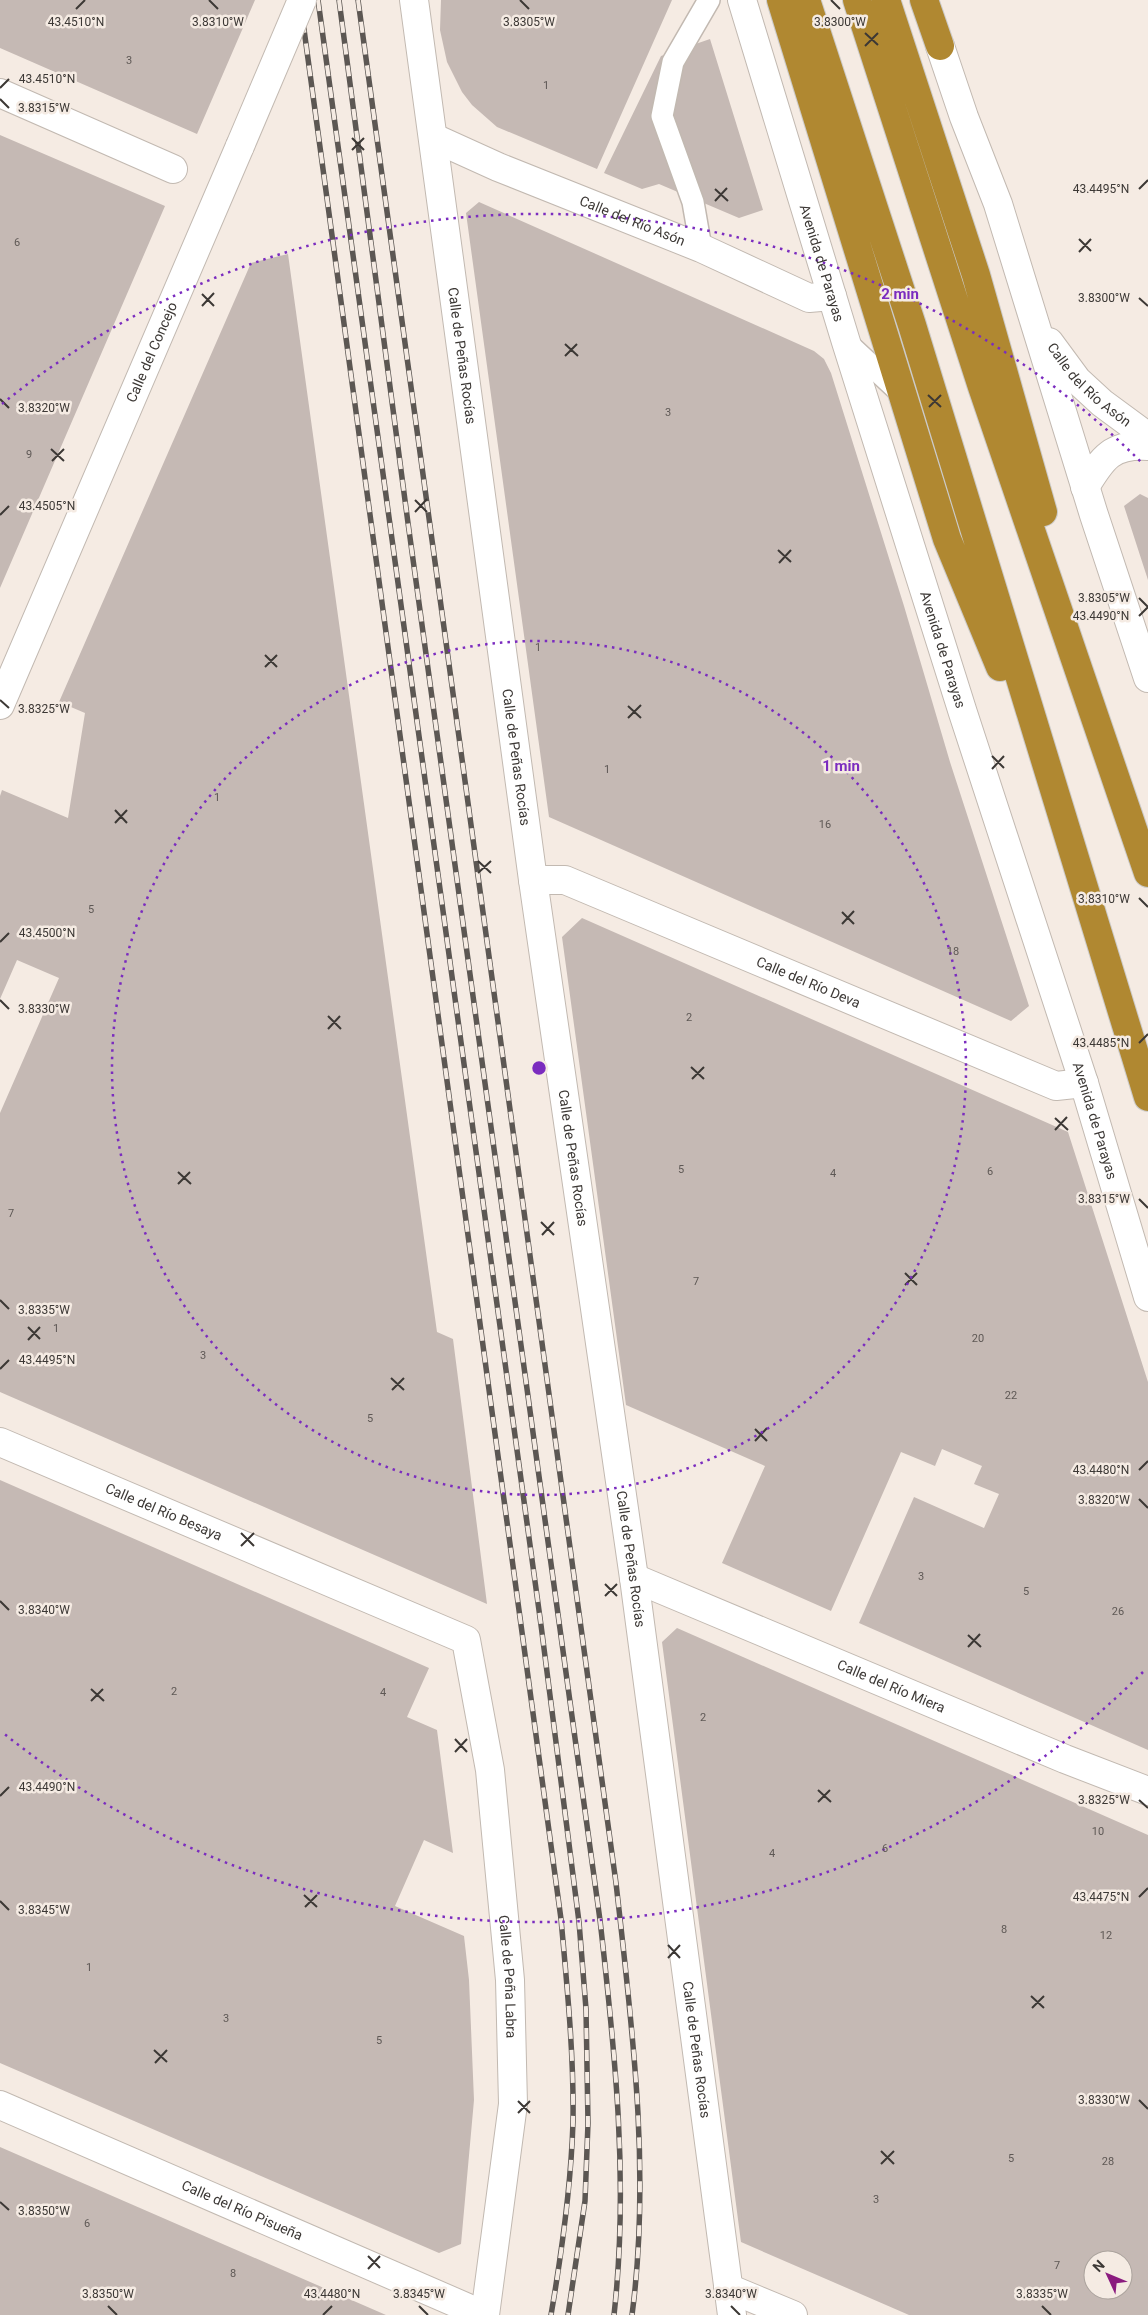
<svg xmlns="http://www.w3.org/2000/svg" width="1148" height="2315" font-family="Roboto,sans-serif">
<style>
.building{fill:#c5b9b4;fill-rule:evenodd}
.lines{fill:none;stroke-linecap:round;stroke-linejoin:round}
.service-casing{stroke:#c2b9b1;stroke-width:24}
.minor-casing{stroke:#c2b9b1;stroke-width:30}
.motorway-casing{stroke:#cccbca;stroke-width:30}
.service{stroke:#fff;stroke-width:21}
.minor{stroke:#fff;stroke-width:28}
.motorway{stroke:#b08831;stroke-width:28}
.rail-casing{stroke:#5c5753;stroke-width:5.5}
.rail{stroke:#f5ebe3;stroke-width:4;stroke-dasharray:11;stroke-linecap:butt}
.minor-bridge-casing{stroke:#c2b9b1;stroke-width:30;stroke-linecap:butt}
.minor-bridge{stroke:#fff;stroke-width:28}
.ticks{fill:none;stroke:#3c3835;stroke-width:2}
.ring{fill:none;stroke:#7b2cbf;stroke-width:2.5;stroke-dasharray:2.5 5}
.labels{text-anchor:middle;stroke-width:5;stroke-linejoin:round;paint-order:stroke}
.number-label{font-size:11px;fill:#5e5855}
.street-label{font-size:14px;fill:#3c3835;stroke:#f5ebe3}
.ticks-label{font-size:12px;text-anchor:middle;fill:#3c3835;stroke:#f5ebe3;stroke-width:5;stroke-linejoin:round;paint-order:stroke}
.centre{fill:#7b2cbf;stroke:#f5ebe3;stroke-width:2.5}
.ring-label{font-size:15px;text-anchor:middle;font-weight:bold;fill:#7b2cbf;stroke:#f5ebe3;stroke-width:5;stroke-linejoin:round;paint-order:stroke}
</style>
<rect width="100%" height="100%" fill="#f5ebe3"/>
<path class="building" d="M0,0H255L197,134L0,48Z
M441,0H672L597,169L497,127L472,105L462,92L447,62L440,30Z
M710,39L763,210L739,218L659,184L642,189L604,173L661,56Z
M0,135L165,206L0,588Z
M479,202L814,351L824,359L831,373L904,606L950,762L1029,1006L1011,1021L549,817L466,213Z
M288,254L437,1332L453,1339L487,1604L0,1392V1113L59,978L17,960L0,999V796L2,790L68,818L85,713L59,702L251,263Z
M1140,494L1148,498V580L1124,506Z
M582,918L1068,1132L1148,1382V1750L859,1623L914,1497L984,1528L999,1494L974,1484L982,1466L942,1449L935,1466L901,1452L831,1611L722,1563L765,1466L626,1405L562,937Z
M0,1480L429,1668L407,1717L437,1730L453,1853L424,1840L395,1906L464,1936L469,1980L474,2100L461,2244L439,2253L0,2063Z
M677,1628L1148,1835V2315H909L741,2242L662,1642ZM1093,2260H1123V2290H1093Z
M0,2147L78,2181L386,2315H0Z"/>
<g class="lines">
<defs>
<path id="service" d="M701,248L693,202L662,116L673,62L709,0
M846,342L903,395"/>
<g id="minor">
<path id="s1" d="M414,0L533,880L634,1578L732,2315"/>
<path id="s2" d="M742,0L846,342L963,713L1084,1083L1148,1297"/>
<path d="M940,46L964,117L998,204L1094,515L1148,678"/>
<path d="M0,93L173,169"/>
<path id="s3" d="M434,138L498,167L701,248L809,298L832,296"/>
<path id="s4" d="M1049,342L1077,380L1102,403L1148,437"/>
<path d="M1085,487C1103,457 1112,444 1148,446"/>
<path id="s5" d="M0,705L240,146"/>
<path id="s6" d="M533,880H565L1056,1086L1084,1083"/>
<path id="s7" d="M0,1442L466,1640L490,1770L510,1980L513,2104L485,2315"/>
<path id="s8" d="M634,1578L1065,1759L1148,1791"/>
<path id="s9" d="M0,2105L484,2315"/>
<path d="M728,2288L793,2315"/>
</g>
<path id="motorway" d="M781,0L947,539L1000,667
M806,0L912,325L1148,1097
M857,0L982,387L1148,873
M886,0L976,275L1043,512
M924,0L940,46"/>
</defs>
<use href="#service" class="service-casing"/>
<use href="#minor" class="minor-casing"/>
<use href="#motorway" class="motorway-casing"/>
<use href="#service" class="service"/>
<use href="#minor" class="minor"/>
<use href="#motorway" class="motorway"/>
<defs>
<path id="rail" d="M300,0L561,1919C567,1986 574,2054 573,2122C571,2187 562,2251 551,2315
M318,0L541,1625L579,1922L586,2009L588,2123L585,2201L568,2315
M339,0L408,523L600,1920C615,2052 629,2182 614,2315
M358,0L616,1883C632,2026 651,2171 632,2315"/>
</defs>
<use href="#rail" class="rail-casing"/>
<use href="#rail" class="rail"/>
<defs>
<path id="minor-bridge" d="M240,146L302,0"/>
</defs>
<use href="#minor-bridge" class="minor-bridge-casing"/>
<use href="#minor-bridge" class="minor-bridge"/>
</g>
<path class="ticks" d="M209,0L218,9M520,0L529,9M831,0L840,9M76,9L85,0M865,33L878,45M865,46L878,33M0,88L9,79M0,99L9,108M352,138L364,150M352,150L364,138M715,189L728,201M1139,189L1148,180M715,201L727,188M1079,239L1091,251M1079,252L1091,239M202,294L214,306M1139,298L1148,306M202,306L214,293M565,344L578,356M565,356L577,344M928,395L941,407M0,399L9,408M929,407L941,395M51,449L64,461M52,461L64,449M415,500L427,512M415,512L427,499M0,515L9,506M778,550L791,562M779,563L791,550M1139,598L1148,607M1139,616L1148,607M265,655L277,667M265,667L277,655M0,700L9,708M628,706L641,718M628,718L641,705M992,756L1004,768M992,769L1004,756M115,810L127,823M115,823L127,810M478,861L491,873M478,873L491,861M1139,898L1148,907M842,912L854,924M842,924L854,911M0,942L9,933M0,1000L9,1009M328,1016L341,1029M328,1029L340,1016M1139,1043L1148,1034M691,1067L704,1079M692,1079L704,1067M1055,1118L1068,1130M1055,1130L1067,1117M178,1172L191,1184M178,1184L190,1172M1139,1199L1148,1208M541,1222L554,1235M542,1235L554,1222M905,1273L917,1285M905,1285L917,1273M0,1300L9,1309M28,1327L40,1339M28,1340L40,1327M0,1369L9,1360M391,1378L404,1390M392,1390L404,1378M755,1429L767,1441M755,1441L767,1428M1139,1470L1148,1461M1139,1499L1148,1508M241,1533L254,1546M241,1546L254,1533M605,1584L617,1596M605,1596L617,1584M0,1601L9,1610M968,1635L981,1647M968,1647L980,1634M91,1689L104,1701M91,1701L103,1689M455,1739L467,1752M455,1752L467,1739M818,1790L831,1802M0,1796L9,1787M1139,1800L1148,1808M818,1802L830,1790M304,1895L317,1907M1139,1897L1148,1888M0,1901L9,1910M305,1907L317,1895M668,1945L680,1958M668,1958L680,1945M1031,1996L1044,2008M1032,2008L1044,1996M154,2050L167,2062M155,2063L167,2050M1139,2100L1148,2109M518,2101L530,2113M518,2113L530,2101M881,2151L894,2164M881,2164L894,2151M0,2202L9,2210M368,2256L380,2268M368,2269L380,2256M108,2306L117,2315M419,2306L428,2315M731,2306L740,2315M1042,2306L1051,2315M323,2315L332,2306"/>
<g class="ring">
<circle cx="539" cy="1068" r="427"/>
<path d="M1143 1672A854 854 0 0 1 2 1732M2 404A854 854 0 0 1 1143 464"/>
</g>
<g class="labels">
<g class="number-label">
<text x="129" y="64">3</text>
<text x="546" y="89">1</text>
<text x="17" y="246">6</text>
<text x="668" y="416">3</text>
<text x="29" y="458">9</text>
<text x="538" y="651">1</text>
<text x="607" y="773">1</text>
<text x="217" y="801">1</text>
<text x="825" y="828">16</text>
<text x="91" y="913">5</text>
<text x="953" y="955">18</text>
<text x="689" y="1021">2</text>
<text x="681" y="1173">5</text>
<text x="990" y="1175">6</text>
<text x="833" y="1177">4</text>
<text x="11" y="1217">7</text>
<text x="696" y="1285">7</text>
<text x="56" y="1332">1</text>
<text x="978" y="1342">20</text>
<text x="203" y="1359">3</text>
<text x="1011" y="1399">22</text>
<text x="370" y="1422">5</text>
<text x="921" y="1580">3</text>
<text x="1026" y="1595">5</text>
<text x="1118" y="1615">26</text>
<text x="174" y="1695">2</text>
<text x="383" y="1696">4</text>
<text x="703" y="1721">2</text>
<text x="1098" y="1835">10</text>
<text x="885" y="1852">6</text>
<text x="772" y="1857">4</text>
<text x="1004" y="1933">8</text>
<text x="1106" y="1939">12</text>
<text x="89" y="1971">1</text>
<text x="226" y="2022">3</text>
<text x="379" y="2044">5</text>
<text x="1011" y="2162">5</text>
<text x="1108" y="2165">28</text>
<text x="876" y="2203">3</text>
<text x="87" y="2227">6</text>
<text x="1057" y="2269">7</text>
<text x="233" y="2277">8</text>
</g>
<g class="street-label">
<text dy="5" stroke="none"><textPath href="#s3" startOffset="215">Calle del Río Asón</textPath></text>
<text dy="5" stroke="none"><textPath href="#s2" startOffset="275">Avenida de Parayas</textPath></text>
<text dy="5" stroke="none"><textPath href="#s5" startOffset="384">Calle del Concejo</textPath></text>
<text dy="5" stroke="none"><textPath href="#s1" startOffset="359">Calle de Peñas Rocías</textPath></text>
<text dy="5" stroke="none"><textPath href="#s4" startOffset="59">Calle del Río Asón</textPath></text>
<text dy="5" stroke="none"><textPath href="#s2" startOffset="680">Avenida de Parayas</textPath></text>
<text dy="5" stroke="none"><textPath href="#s1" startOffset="764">Calle de Peñas Rocías</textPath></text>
<text dy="5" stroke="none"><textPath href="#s6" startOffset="296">Calle del Río Deva</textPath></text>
<text dy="5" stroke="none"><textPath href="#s2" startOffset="1175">Avenida de Parayas</textPath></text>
<text dy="5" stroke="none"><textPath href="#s1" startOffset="1169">Calle de Peñas Rocías</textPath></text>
<text dy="5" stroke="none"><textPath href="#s7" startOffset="178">Calle del Río Besaya</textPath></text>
<text dy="5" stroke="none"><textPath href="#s1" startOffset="1574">Calle de Peñas Rocías</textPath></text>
<text dy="5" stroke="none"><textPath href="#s8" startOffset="279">Calle del Río Miera</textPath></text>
<text dy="5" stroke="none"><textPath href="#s7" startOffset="846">Calle de Peña Labra</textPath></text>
<text dy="5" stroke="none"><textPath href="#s1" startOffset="2069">Calle de Peñas Rocías</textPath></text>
<text dy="5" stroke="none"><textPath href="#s9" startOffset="264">Calle del Río Pisueña</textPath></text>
</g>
</g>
<g class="ticks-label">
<text x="218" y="26">3.8310°W</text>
<text x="529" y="26">3.8305°W</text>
<text x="840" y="26">3.8300°W</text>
<text x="76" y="26">43.4510°N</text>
<text x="47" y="83">43.4510°N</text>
<text x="44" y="112">3.8315°W</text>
<text x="1101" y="193">43.4495°N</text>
<text x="1104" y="302">3.8300°W</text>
<text x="44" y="412">3.8320°W</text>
<text x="47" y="510">43.4505°N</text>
<text x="1104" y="602">3.8305°W</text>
<text x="1101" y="620">43.4490°N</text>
<text x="44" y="713">3.8325°W</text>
<text x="1104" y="903">3.8310°W</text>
<text x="47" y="937">43.4500°N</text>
<text x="44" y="1013">3.8330°W</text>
<text x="1101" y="1047">43.4485°N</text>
<text x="1104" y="1203">3.8315°W</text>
<text x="44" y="1314">3.8335°W</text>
<text x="47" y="1364">43.4495°N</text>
<text x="1101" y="1474">43.4480°N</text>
<text x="1104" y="1504">3.8320°W</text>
<text x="44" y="1614">3.8340°W</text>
<text x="47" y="1791">43.4490°N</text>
<text x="1104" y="1804">3.8325°W</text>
<text x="1101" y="1901">43.4475°N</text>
<text x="44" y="1914">3.8345°W</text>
<text x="1104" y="2104">3.8330°W</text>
<text x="44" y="2215">3.8350°W</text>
<text x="332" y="2298">43.4480°N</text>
<text x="108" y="2298">3.8350°W</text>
<text x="419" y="2298">3.8345°W</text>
<text x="731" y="2298">3.8340°W</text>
<text x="1042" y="2298">3.8335°W</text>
</g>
<circle cx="539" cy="1068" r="8" class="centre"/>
<g class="ring-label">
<text x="900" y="299">2 min</text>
<text x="841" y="771">1 min</text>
</g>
<g transform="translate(1108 2275) rotate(314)"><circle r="24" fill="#f5ebe3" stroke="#aba39d"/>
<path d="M0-4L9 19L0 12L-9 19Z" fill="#8b1b7f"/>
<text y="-8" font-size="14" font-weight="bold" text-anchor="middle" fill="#3c3835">N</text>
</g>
</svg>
